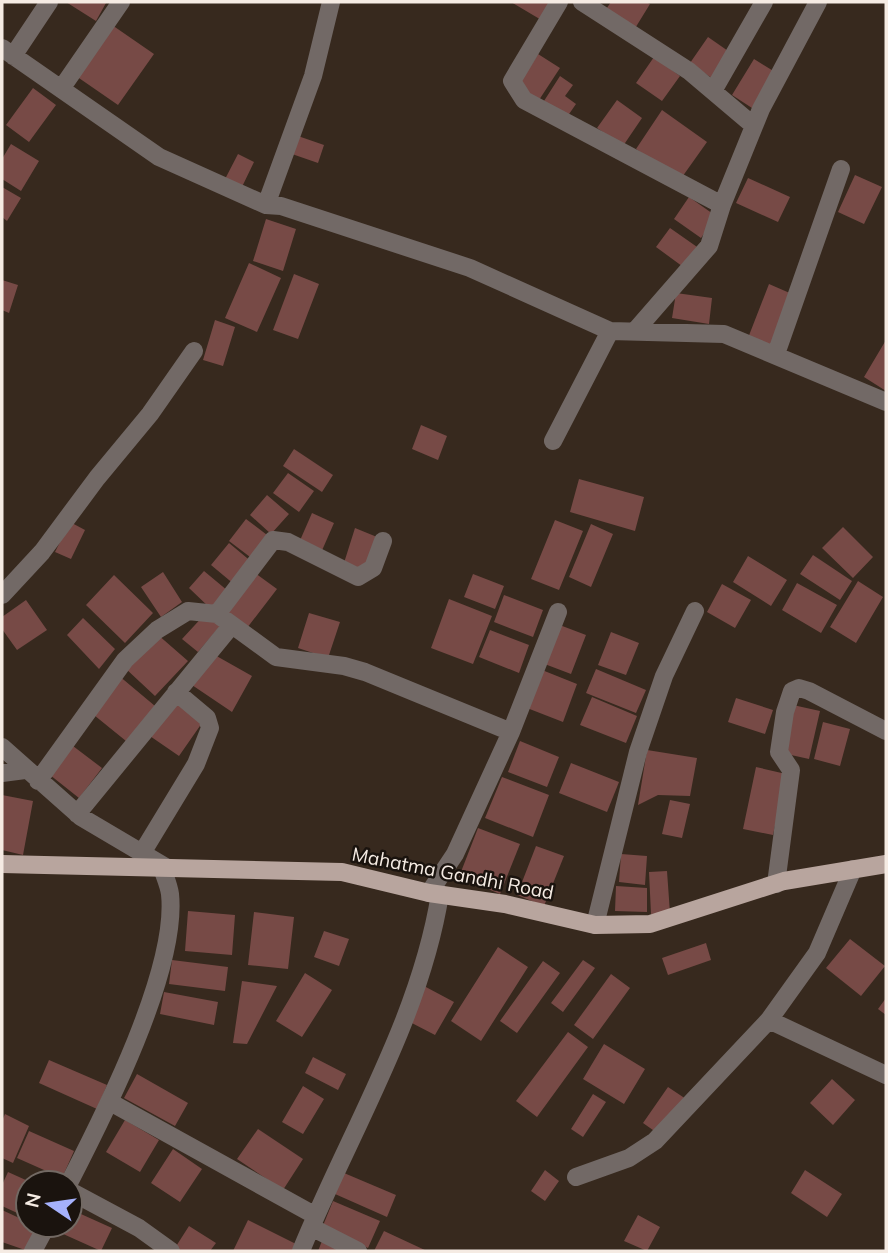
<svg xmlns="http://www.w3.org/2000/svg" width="888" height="1253" font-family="Mulish,sans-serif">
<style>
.building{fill:#774a46}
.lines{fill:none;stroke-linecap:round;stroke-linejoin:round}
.minor{stroke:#726966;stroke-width:18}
.major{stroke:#b8a59e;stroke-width:18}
.labels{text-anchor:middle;stroke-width:5;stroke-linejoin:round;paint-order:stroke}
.street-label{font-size:19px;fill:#f5ebe3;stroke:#1a130e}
</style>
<rect width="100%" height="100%" fill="#37291e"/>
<path class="building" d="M66,2H103L106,3L96,21Z
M511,2H555L543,21Z
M611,2H646L650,4L634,30L604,12Z
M112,25L154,54L118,105L76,76Z
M708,37L731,53L713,79L690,63Z
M538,54L560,68L539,100L518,86Z
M654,57L680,76L662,101L636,83Z
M754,59L775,72L752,108L732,95Z
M560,76L573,85L565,96L576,104L567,117L544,101Z
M33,88L56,105L29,142L6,125Z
M617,100L642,118L623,146L597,128Z
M662,110L707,142L680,180L636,149Z
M298,136L324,145L318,163L292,154Z
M11,144L39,161L21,191L2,179V159Z
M238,154L254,162L240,191L223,183Z
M855,175L882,187L864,224L838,212Z
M748,178L790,197L778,222L736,203Z
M2,187L21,198L7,221L2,217Z
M689,197L716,216L701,238L674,219Z
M266,219L296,229L283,271L253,261Z
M670,228L700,249L686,269L656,247Z
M249,263L281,278L257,332L225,318Z
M294,274L319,284L298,339L273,330Z
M2,280L18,285L9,313L2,310Z
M769,284L792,294L770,347L748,338Z
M676,293L712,298L709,324L672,318Z
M215,320L235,327L223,366L203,360Z
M886,340V391L864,377Z
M421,425L447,436L438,460L412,449Z
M294,449L333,475L322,492L283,466Z
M288,473L314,491L299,512L273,493Z
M579,479L644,497L635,531L570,512Z
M267,495L289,514L271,534L250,515Z
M312,513L334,523L320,555L298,545Z
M246,519L271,538L254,560L229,541Z
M555,520L583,531L559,590L531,579Z
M70,522L85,530L71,559L55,552Z
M591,524L613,534L591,587L569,577Z
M843,527L873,557L853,578L822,548Z
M355,528L377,537L365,571L343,566Z
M229,543L253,563L235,585L211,565Z
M813,555L852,581L840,600L800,574Z
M748,556L787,580L771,606L733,582Z
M204,571L228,591L211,609L189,588Z
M163,572L182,602L161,617L141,587Z
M255,573L277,589L247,628L226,612Z
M473,574L504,586L495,609L464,597Z
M114,575L153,613L125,643L86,605Z
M858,581L883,597L856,643L830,627Z
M797,583L837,605L821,633L782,610Z
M722,584L751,600L735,628L707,612Z
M504,595L543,610L533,637L494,622Z
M449,599L492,616L473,664L431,648Z
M26,600L47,630L17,650L2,629V617Z
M206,613L221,625L198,652L182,639Z
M309,613L340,622L328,658L298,648Z
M83,618L115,649L99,669L67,635Z
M557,624L586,635L571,674L542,663Z
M490,630L529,645L519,673L479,657Z
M611,632L639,643L626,675L598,665Z
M157,634L188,661L155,696L125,668Z
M213,654L252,676L232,712L189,683Z
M596,669L646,690L636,713L586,693Z
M542,670L577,684L563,722L527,708Z
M118,675L155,706L126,741L89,711Z
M592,697L637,716L626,743L580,725Z
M736,698L773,710L765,734L728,722Z
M172,700L202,723L179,756L147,734Z
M793,705L820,711L809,759L782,753Z
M823,722L850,729L840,766L814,759Z
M520,741L559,757L547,787L508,772Z
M73,746L102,768L79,798L50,775Z
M647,750L697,758L690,796L658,795L638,805Z
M571,763L619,782L607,812L559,793Z
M756,767L786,774L773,835L743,829Z
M502,777L549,795L533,837L485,818Z
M2,795L33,801L23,855L2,850Z
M670,800L690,804L682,838L662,834Z
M478,828L520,844L500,894L459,877Z
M536,846L564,856L544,906L517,895Z
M621,854L647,856L645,885L619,882Z
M667,871L670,913L651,914L649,872Z
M616,886L647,888V912L615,911Z
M188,911L235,915L232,955L185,951Z
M254,912L294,917L288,969L248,965Z
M324,931L349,939L339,966L314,957Z
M850,939L885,966L861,996L826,968Z
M706,943L711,960L668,975L662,958Z
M498,947L528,967L481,1041L451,1021Z
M172,960L228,967L225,991L169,984Z
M583,960L595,968L563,1012L551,1003Z
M543,961L560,973L517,1033L500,1021Z
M305,973L332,990L302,1037L276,1021Z
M611,974L630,988L593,1039L574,1025Z
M242,981L277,986L247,1044L233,1043Z
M424,986L454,1002L435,1035L406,1020Z
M164,992L218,1002L214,1025L160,1014Z
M886,998V1015L878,1009Z
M568,1032L588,1047L537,1117L516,1101Z
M604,1044L645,1069L624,1104L583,1079Z
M313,1057L346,1074L338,1090L305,1073Z
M49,1060L107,1085L97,1109L39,1083Z
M137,1074L188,1103L175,1126L124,1098Z
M832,1079L855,1100L833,1125L810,1103Z
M303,1086L324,1099L303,1134L282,1122Z
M668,1087L686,1099L660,1135L643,1123Z
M593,1094L606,1102L583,1137L571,1129Z
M5,1114L29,1126L13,1163L2,1158V1121Z
M125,1120L159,1140L140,1172L106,1152Z
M258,1129L303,1159L283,1190L237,1159Z
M29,1131L74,1151L62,1178L17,1158Z
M173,1149L202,1169L180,1202L151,1183Z
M545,1170L559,1181L545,1201L531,1191Z
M805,1170L842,1194L827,1217L791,1193Z
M8,1172L28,1181L26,1217L2,1206V1185Z
M344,1173L396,1195L387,1217L335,1194Z
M333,1201L380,1221L368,1248L322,1228Z
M2,1210L28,1222V1225L39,1227L28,1251L2,1242Z
M72,1210L112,1228L101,1251L61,1233L65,1225H70Z
M638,1215L660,1227L647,1251L624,1241Z
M248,1220L298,1245L295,1251H233Z
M189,1226L216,1243L210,1251H173Z
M384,1231L427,1251H374Z
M322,1241L345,1251H318Z"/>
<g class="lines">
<path class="minor" d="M559,2L512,81L524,100L722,205
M582,2L689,71L754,126
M2,48L159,157L266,205L281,206L470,268L610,331L724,334L886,402
M13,56L49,2
M61,89L121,2
M713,91L764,2
M266,205L313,76L331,2
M635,331L709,246L722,205L761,109L818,2
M776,354L841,169
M553,441L610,331
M2,595L42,552L97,478L150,414L194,351
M217,614L273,540L288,542L358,577L373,568L383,541
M2,747L81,817L169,869
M2,773L25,770
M38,781L125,660L157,630L188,611L217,614L276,657L344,666L365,672L511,732
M77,814L231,626
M142,853L196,764L210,728L207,718L176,692
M776,884L791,770L779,752L785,712L792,691L799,688L809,691L886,731
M429,893L455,854L511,732L558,612
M595,925L638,752L664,676L695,611
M769,1020L886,1075
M110,1102L316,1216
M576,1177L629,1158L655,1141L769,1020L817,953L853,869
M69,1183C104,1115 178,970 170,894C169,886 165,877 162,868
M70,1191L139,1228L171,1251
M311,1227L358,1251
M33,1251L47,1225
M301,1251C348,1135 420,1020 440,894"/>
<path class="major" d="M2,864L342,872L429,893L505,904L595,925L650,924L784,881L886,864"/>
</g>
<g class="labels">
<g class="street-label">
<text transform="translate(453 873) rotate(11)" y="7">Mahatma Gandhi Road</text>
</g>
</g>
<rect width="888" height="1253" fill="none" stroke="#f5ebe3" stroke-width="7"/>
<g transform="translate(49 1204) rotate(283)"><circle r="33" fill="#1a130e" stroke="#726963" stroke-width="2"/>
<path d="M0-5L12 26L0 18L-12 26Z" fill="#a5b1fc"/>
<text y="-10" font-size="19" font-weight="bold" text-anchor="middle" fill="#f5ebe3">N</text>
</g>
</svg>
